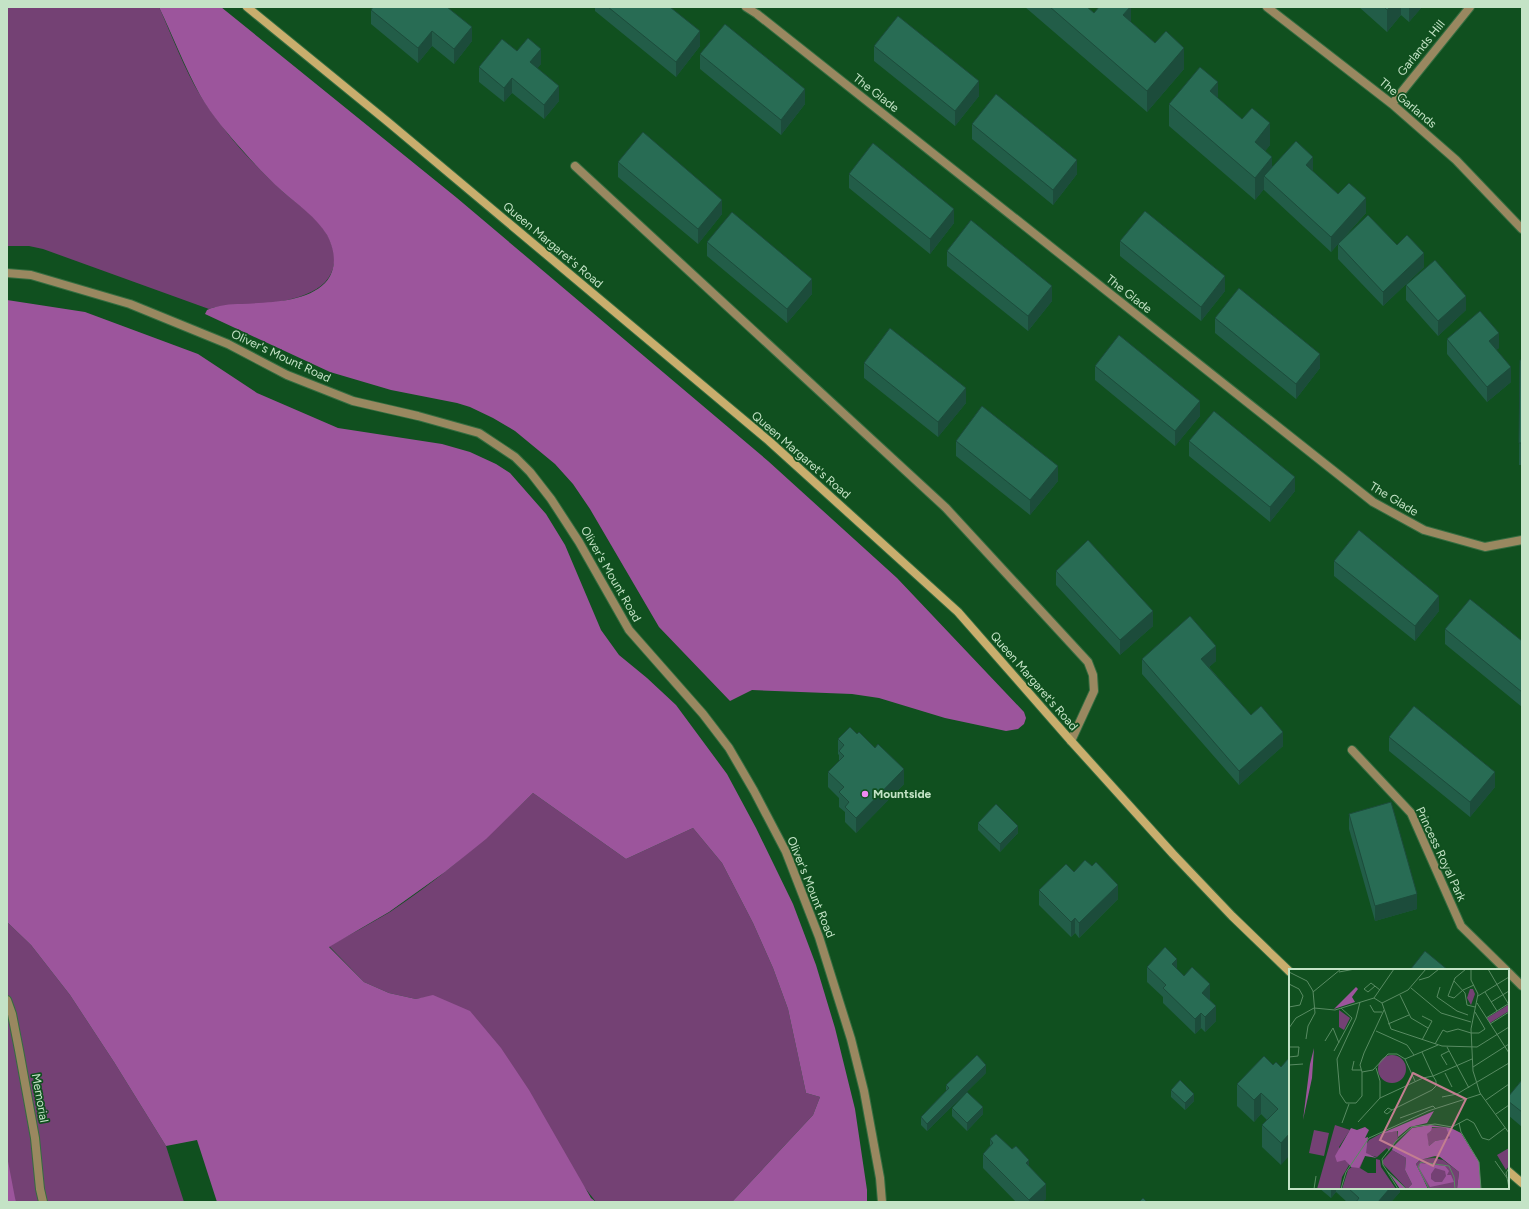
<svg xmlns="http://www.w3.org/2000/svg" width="1529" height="1209" font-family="Figtree,sans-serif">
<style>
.green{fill:#744174}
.forest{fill:#9c559c}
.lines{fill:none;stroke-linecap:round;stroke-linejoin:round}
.minor-casing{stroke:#346d40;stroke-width:10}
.secondary-casing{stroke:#346d40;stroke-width:10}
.minor{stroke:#998860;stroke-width:8}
.secondary{stroke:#c9ae6d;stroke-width:8}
.wall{fill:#225d48}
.shaded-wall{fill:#1c4c3b}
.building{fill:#286c54;stroke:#1c4c3b}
.poi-dot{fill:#f28af2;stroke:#10501f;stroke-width:1.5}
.labels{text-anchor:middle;stroke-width:3.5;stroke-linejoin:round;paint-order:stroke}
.street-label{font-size:12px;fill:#c4e3c6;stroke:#10501f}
.poi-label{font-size:12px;font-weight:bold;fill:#c4e3c6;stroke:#10501f;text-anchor:start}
.inset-road{fill:none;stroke:#588b62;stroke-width:1}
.view{fill:#c37e90;fill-opacity:0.15;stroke:#c37e90;stroke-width:2}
.inset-edge{fill:none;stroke:#c4e3c6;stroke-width:2}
</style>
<rect width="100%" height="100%" fill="#10501f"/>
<path class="green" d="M7,7H159C172,36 184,68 200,95C209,110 221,125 232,139C247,157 264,174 281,190C292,200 305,208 315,219C326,230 336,247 334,263C329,307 249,304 215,307L209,309L43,249L29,246H7Z
M533,793L626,859L693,828L722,863L753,923L773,968L788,1009L806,1093L820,1097L813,1115L732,1202H596L434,996L416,999L389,993L364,982L329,946C349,935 370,924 390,912C442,878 488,837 533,793Z
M7,922L31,945L70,995L114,1062L166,1146L184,1202H7Z"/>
<path class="forest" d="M159,7H221L457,198L768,461L897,578L1024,712L1026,718L1024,724L1018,729L1006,731L945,718L879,698L852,694L752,690L730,701L659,627L590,509L573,484L555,464L515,431L493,418L470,407L457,403L391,390L330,372L205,314L207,310C218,305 230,304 242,304C268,302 305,303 325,283C338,269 335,250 327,235C316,217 298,205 282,191C269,179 256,166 244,152C228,134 212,116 200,95C184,66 173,36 159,7Z
M7,300L85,312L198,354L257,393L338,428L442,444L470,452L496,464L510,473L546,514L565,545L601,630L619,655L647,678L676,705L727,774L756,828L793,904L816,965L835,1028L855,1109L867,1190V1202H732L813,1115L820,1097L806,1093L788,1009L773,968L753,923L722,863L693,828L626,859L533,793L486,839L445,872L389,912L329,947L364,982L389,993L416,999L433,995L470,1011L501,1048L529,1090L591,1198L596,1202H217L197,1140L166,1146L114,1062L70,995L31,945L7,922Z
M7,1156L15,1198L16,1202H7Z"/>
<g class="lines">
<defs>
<path id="minor" d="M746,7L757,14L1373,502L1424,530L1485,547L1522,540
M1267,7L1392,104L1456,160L1522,229
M1392,104L1470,7
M575,166L946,508L1088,662L1093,675L1094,691L1071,741
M7,273L31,275L130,304L228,344L287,375L353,401L418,416L479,433L515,457L530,472L551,499L579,542L629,630L703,714L729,748L754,791L786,852L819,937L851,1039L864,1091L880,1178L882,1202
M1352,750L1411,813L1461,926L1506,970
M1508,972L1522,986
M7,1000L12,1014L19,1050L35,1138L40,1189L43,1202"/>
<path id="secondary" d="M247,7L388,122L769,441L958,612L1071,741L1173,854L1232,916L1290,972
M1508,1171L1522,1183"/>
</defs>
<use href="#minor" class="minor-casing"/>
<use href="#secondary" class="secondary-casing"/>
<use href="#minor" class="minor"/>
<use href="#secondary" class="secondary"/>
</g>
<path class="wall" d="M595,7H670L700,46L676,77L595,11Z
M1025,7H1087L1094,13L1131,7V22L1184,69L1147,112Z
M1359,7H1422L1409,22L1401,15L1387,32Z
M371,10L472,41L454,64L432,46L418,63L371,24Z
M874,46L979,96L955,126L874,61Z
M517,51L541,64L537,68L559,101L544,119L512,93L504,102L479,82V67Z
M700,54L805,104L781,135L700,69Z
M1218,98L1270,145L1265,151L1272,166L1313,172L1338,194L1366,213L1331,252L1264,190V189L1255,200L1169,126V104Z
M972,124L1077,174L1053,205L972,139Z
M618,162L722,214L698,244L618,177Z
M849,174L954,223L930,254L849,188Z
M1120,241L1225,291L1201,321L1120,256Z
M707,242L812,294L787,323L707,256Z
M1338,244L1397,245L1424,267L1383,306L1338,259Z
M947,251L1052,301L1028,331L947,266Z
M1406,285L1466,310L1438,336L1406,300Z
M1215,318L1320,368L1296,399L1215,333Z
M1447,339L1499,348L1496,350L1511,382L1487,402L1447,354Z
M1520,360H1522V465H1519Z
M864,363L966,403L938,437L864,378Z
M1095,366L1200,416L1175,446L1095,380Z
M956,441L1058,481L1030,515L956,456Z
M1189,441L1295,491L1270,522L1189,456Z
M1334,561L1439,611L1415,641L1334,576Z
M1056,571L1153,626L1120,655L1056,585Z
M1445,629L1522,641V707L1445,644Z
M1142,659L1216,661L1209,667L1251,715L1283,746L1239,785L1142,674Z
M1389,737L1495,787L1470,817L1389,751Z
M838,739L904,784L856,833L845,822V812L839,807V798L828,787V772L839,761V755L838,754Z
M1349,814L1417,909L1375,921L1349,829Z
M978,823L1018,833L1000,852L978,830Z
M1074,872L1118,899L1079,938L1075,933L1071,937L1039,905V890Z
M1147,967L1177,969L1210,999L1209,1000L1216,1021L1205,1032L1201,1028L1195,1034L1163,1003V997L1147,982Z
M1290,1062L1281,1165L1262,1147V1125L1267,1120L1261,1114L1254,1122L1237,1106V1084L1273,1065L1281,1067Z
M986,1073L927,1131L921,1125V1117L946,1091V1085Z
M1522,1080V1127L1508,1115V1097Z
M1171,1090L1194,1101L1185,1110L1171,1097Z
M952,1108L983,1114L967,1131L952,1116Z
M990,1139L1029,1167L1046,1199L1042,1202H1016L983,1168V1154L990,1146Z
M1319,1188H1400V1192L1391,1202H1347L1336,1192L1331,1198Z"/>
<path class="shaded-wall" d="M1130,7H1131V28L1123,15Z
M1390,7H1401V15L1387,32V10Z
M1409,7H1422L1409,22Z
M472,27V41L454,64V49Z
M432,31V46L418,63V48Z
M700,31V46L676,77V62Z
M1184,48V69L1147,112V91Z
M541,49V64L530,77V62Z
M512,78V93L504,102V88Z
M979,81V96L955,126V111Z
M1218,82V104L1210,91Z
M559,86V101L544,119V105Z
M805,89V104L781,135V120Z
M1270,123V145L1255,164V142Z
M1272,157V179L1264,176V189L1255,200V178Z
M1313,157V171L1306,165Z
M1077,160V174L1053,205V190Z
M1366,198V213L1331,252V237Z
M722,200V214L698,244V229Z
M954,209V223L930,254V239Z
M1424,253V267L1383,306V292Z
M1225,276V291L1201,321V307Z
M812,279V294L787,323V309Z
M1052,286V301L1028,331V316Z
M1466,296V310L1438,336V321Z
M1499,333V348L1489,356V341Z
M1320,354V368L1296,399V384Z
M1511,367V382L1487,402V387Z
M966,388V403L938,437V422Z
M1200,401V416L1175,446V431Z
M1058,466V481L1030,515V500Z
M1295,477V491L1270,522V507Z
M1439,596V611L1415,641V626Z
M1153,611V626L1120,655V640Z
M1216,646V661L1201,674V659Z
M1283,732V746L1239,785V771Z
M904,769V784L856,833V818Z
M1495,772V787L1470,817V802Z
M1018,826V833L1000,852V844Z
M1118,885V899L1079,938V923Z
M1417,894V909L1375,921V906Z
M1075,918V933L1071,937V922Z
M1177,959V973L1172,964Z
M1210,984V999L1202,1007V993Z
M1216,1006V1021L1205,1032V1017Z
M1201,1013V1028L1195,1034V1019Z
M1509,1019V1034L1508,1035V1020Z
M986,1065V1073L927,1131V1124Z
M1261,1093V1114L1254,1122V1100Z
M1194,1094V1101L1185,1110V1103Z
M983,1107V1114L967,1131V1123Z
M1290,1133V1155L1281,1165V1143Z
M1029,1160V1175L1026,1163Z
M1046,1184V1199L1042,1202H1029V1200Z
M1331,1188H1336V1192L1331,1198Z
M1390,1188H1400V1192L1391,1202H1378Z"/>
<path class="building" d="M373,7H447L472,27L454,49L432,31L418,48L371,10Z
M608,7H670L700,31L676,62Z
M1050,7H1087L1094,13L1099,7H1130L1123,15L1155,43L1166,31L1184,48L1147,91Z
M1384,7H1390L1387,10Z
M898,16L979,81L955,111L874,46Z
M725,24L805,89L781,120L700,54Z
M528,38L541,49L530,62L559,86L544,105L512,78L504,88L479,67L502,39L517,51Z
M1200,67L1218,82L1210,91L1242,119L1252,108L1270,123L1255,142L1272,157L1255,178L1169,104Z
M996,94L1077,160L1053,190L972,124Z
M643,132L722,200L698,229L618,162Z
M1296,141L1313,157L1306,165L1338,194L1349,183L1366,198L1331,237L1264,176Z
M873,143L954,209L930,239L849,174Z
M1145,211L1225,276L1201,307L1120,241Z
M732,212L812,279L787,309L707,242Z
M1368,215L1397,245L1407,235L1424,253L1383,292L1338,244Z
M971,220L1052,286L1028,316L947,251Z
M1435,260L1466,296L1438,321L1406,285Z
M1239,288L1320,354L1296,384L1215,318Z
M1480,311L1499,333L1489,341L1511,367L1487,387L1447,339Z
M890,328L966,388L938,422L864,363Z
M1119,335L1200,401L1175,431L1095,366Z
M1520,360H1522V443H1519Z
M982,406L1058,466L1030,500L956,441Z
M1214,411L1295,477L1270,507L1189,441Z
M1359,530L1439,596L1415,626L1334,561Z
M1088,540L1153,611L1120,640L1056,571Z
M1470,599L1522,641V692L1445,629Z
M1190,616L1216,646L1201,659L1251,715L1261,706L1283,732L1239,771L1142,659Z
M1414,706L1495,772L1470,802L1389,737Z
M850,727L857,734L859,732L875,748L878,744L904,769L856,818L845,807L849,802L839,792L844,787L828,772L844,756L839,751L844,745L838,739Z
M1391,802L1417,894L1375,906L1349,814Z
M996,804L1018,826L1000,844L978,823Z
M1085,860L1092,866L1096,862L1118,885L1079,923L1075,918L1071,922L1039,890L1066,864L1074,872Z
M1165,947L1177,959L1172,964L1184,976L1192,967L1210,984L1202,993L1216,1006L1205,1017L1201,1013L1195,1019L1163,988L1166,985L1147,967Z
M1425,951L1448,970H1410Z
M977,1055L986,1065L927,1124L921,1117L949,1088L946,1085Z
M1264,1056L1273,1065L1276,1062L1281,1067L1288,1059L1290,1062V1133L1281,1143L1262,1125L1278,1109L1261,1093L1254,1100L1237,1084Z
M1180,1080L1194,1094L1185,1103L1171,1090Z
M1522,1080V1112L1508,1101V1097Z
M967,1092L983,1107L967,1123L952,1108Z
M996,1134L1012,1149L1016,1146L1029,1160L1026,1163L1046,1184L1029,1200L983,1154L993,1143L990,1139Z
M1348,1188H1390L1378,1202H1356L1359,1198Z
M1143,1198L1147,1202H1139Z"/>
<circle class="poi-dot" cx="865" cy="794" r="4"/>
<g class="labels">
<g class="street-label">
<text transform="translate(1421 48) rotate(-51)" y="4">Garlands Hill</text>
<text transform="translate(876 93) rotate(38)" y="4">The Glade</text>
<text transform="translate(1408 103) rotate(40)" y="4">The Garlands</text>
<text transform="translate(553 245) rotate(40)" y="4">Queen Margaret's Road</text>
<text transform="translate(1129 294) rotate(38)" y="4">The Glade</text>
<text transform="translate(281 356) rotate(25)" y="4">Oliver's Mount Road</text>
<text transform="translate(801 455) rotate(41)" y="4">Queen Margaret's Road</text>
<text transform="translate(1394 499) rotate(31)" y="4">The Glade</text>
<text transform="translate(611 574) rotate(60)" y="4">Oliver's Mount Road</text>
<text transform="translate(1034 681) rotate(49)" y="4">Queen Margaret's Road</text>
<text transform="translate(1441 854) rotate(65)" y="4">Princess Royal Park</text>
<text transform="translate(811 887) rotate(68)" y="4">Oliver's Mount Road</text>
<text transform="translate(40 1098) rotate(80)" y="4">Memorial</text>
</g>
<g class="poi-label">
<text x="873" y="798">Mountside</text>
</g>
</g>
<g transform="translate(1289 969)">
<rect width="220" height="220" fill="#10501f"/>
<path d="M181,20H184L186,25L182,36L178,29ZM219,36L220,42L201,54L198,49ZM50,41L61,49L55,61L50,58ZM89 100a14 14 0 1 1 28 0a14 14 0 1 1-28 0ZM46,156L61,161L50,178L60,196L53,208L51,220H28ZM142,159H157L162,169L146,172L140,177L137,165L142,162ZM25,161L40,164L35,187L20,184ZM108,162L109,169L100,182L98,179L88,188L77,185L76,178L80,171L91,165ZM220,179V197L217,201L208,186ZM103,181L117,189L116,201L123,215L118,220L94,195V191ZM76,187L71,199L79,204H87V190L91,191L92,198L107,220H53L59,201ZM145,189L154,191L170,203L168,220H141L134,210L127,195L133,190Z" fill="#744174"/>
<path d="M67,18L69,20L63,28L66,33L45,40ZM25,79L23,109L14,151L21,95ZM145,142L138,154L121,158L109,168V162L91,165ZM141,156L162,159L172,164L190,193L192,220H168L170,203L151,188L146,187L131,191L127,195L139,220H111L100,204L118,220L123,215L116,201L117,189L103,181L104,178L123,159ZM143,158L157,159L161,169L146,172L140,177L138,165L142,162ZM76,158L80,161L76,169L79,168L77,184L88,189L76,187L70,199L62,198L56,191L48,193L46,187L62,159L68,161ZM131,194L156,197L160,202L158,206H162L165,213L141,218L130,199ZM146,199L156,202L157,207L153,213H146L142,210V205Z" fill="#9c559c" fill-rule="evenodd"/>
<path class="inset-road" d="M177,0L166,9L159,27L165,29L174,21L185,16M182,0V11L189,25L182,60L184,102L191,124L220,164M199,0L220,36M0,3L18,12L24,22L26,44L19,57L17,70M50,3L66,0M130,11L140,8L150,0M165,12L176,24L178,36L186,38M0,15L10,20L14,27L11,36L0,38M86,17L79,23L75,20L82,14L91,21M151,18L148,28L168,42L179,46M122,19L152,44L182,53M24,23L52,0M196,23L208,42M111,26L122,49L139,59M189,27L220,8M85,29L105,0M71,33L67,49L48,90L51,125L57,134H67L73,127V103M202,33L220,22M93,34L102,60L153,77L188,78L220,58M188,34L220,84M81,36L85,43H93M197,49L219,35M99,55L120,46M201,55L220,43M0,59L7,49L25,39L46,41L85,29L93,34L119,21L137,0M87,62L118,76L125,86M0,67V84M133,71L143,52L133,47M36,72L44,59L50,74M146,75L154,61L158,63L169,60L182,64H190L196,60L186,43M158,78L180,119M45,82L63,49L52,39M133,83L144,107L183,90M0,88L9,87L10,78H1M116,90L149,76M116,90L126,112M65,92L63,101H72M0,96L14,95M158,96L152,86L160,82M184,98L220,75M87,99L91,112V129M73,103L71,96L75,84L95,41M73,103L84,101L99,85H108L116,90M156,104L163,118M153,128L168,125L220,94M197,131L220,115M207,145L220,136M111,149L144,137L147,140M69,153L91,129L134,109L144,107L147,112V117L143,121L103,141L99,139L95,143L98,145L103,141M53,154L60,135M170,154L172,163L190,193L192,220M206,192L218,209M220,199L217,204L220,219M98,202L94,196L93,190L107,172L123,158L146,155L163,158L178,150L185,154L193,169L200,171L216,159M25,220L27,207M52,220L57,203L80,169L139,142L192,125M109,220L98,202L117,220M140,220L129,198L132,193L160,197L165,208L166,220"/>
<path class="view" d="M124,104L177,130L144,197L91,171Z"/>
<rect width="220" height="220" class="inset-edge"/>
</g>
<rect width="1529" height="1209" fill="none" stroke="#c4e3c6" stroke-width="16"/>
</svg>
